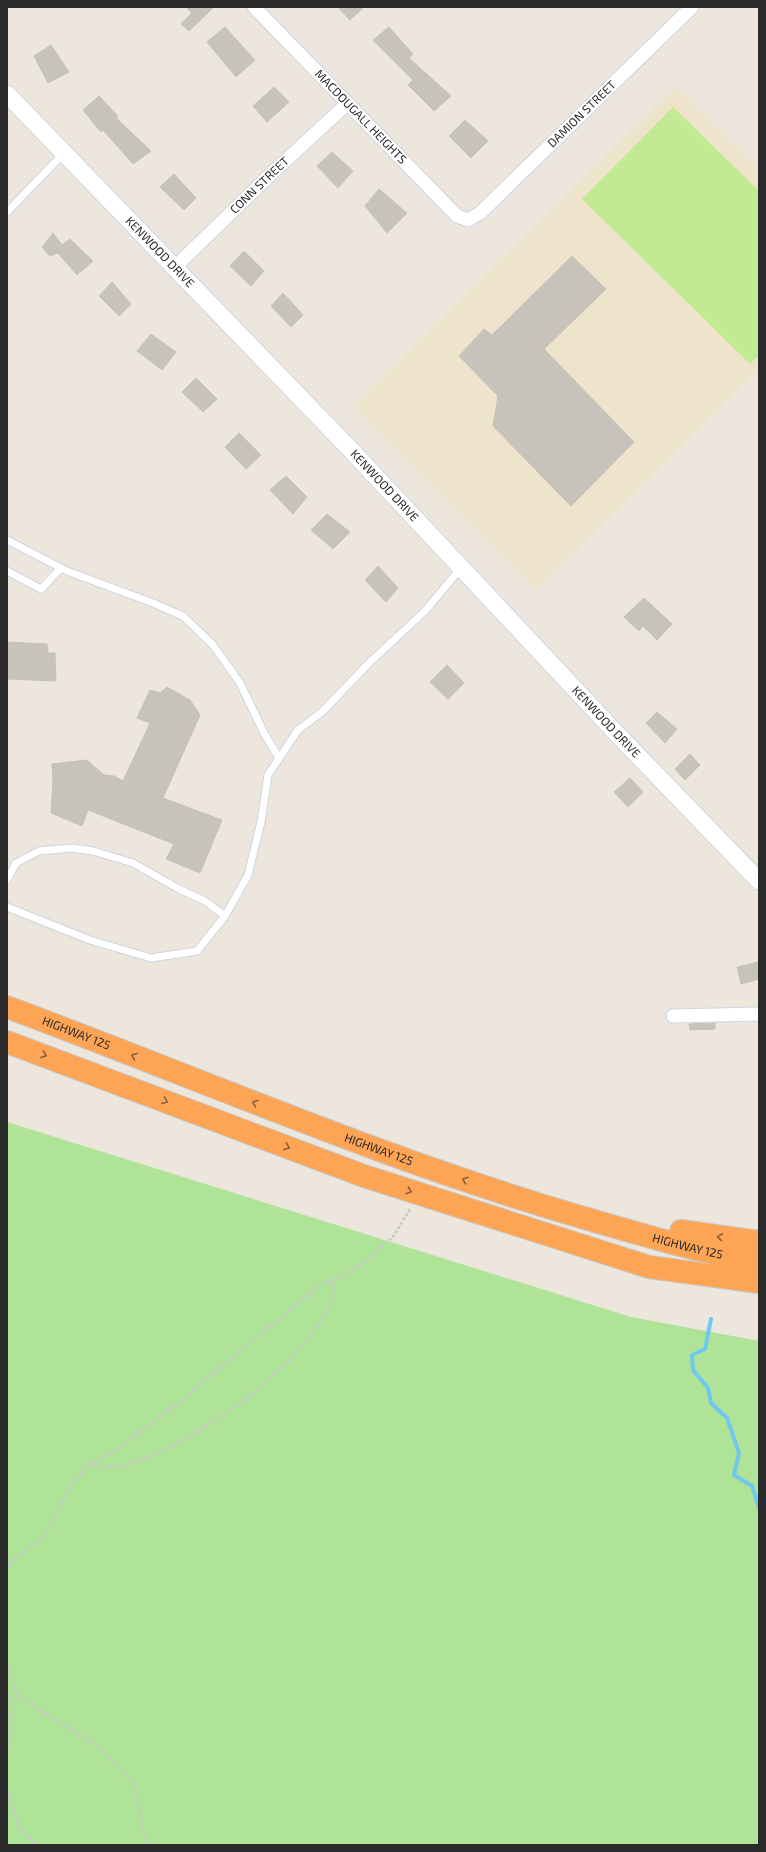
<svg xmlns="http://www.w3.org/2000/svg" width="766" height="1852" font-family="'Exo 2',sans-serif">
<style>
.education{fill:#eee4cb}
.green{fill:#afe398}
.pitch{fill:#c2ea93}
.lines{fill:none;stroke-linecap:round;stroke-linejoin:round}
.stream{stroke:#6ec8ef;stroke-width:4}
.building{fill:#c7c2bb;stroke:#c7c2b5}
.service-casing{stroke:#d1d4e3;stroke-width:9}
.minor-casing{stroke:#d1d4e3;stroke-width:15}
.tertiary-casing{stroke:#d1d4e3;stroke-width:19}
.motorway-casing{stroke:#c8c8c8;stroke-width:24}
.path{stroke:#c8c8c8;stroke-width:2.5;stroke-dasharray:3 2;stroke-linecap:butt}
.service{stroke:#fff;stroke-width:7}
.minor{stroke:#fff;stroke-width:13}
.tertiary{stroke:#fff;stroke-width:17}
.motorway{stroke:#fea455;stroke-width:22}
.oneway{stroke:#89613d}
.labels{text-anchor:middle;stroke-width:3;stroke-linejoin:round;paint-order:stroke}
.street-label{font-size:12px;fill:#2a2a2a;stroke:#fff}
</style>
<rect width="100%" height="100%" fill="#ece6dc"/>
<path class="education" d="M676,86L759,169V370L536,590L352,406Z"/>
<path class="green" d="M7,1122L631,1317L759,1341V1845H7Z"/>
<path class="pitch" d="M673,107L759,191V355L750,364L582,199Z"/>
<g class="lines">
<path class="stream" d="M711,1319L705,1349L692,1355L693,1370L708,1388L711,1403L727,1418L739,1453L734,1475L752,1486L759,1508"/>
</g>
<path class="building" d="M186,7H214L189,31L181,24L192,13Z
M338,7H364L350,20Z
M225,27L255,60L236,77L207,42Z
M389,27L413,54L409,58L451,96L434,111L408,85L413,80L373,40Z
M51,45L69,72L48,83L34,56Z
M274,87L289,102L267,122L253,106Z
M99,96L118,116L116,118L151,151L133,164L103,130L101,132L83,110Z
M465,120L488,141L471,158L449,136Z
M332,152L353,171L338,188L317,166Z
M174,174L196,198L184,210L160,187Z
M379,189L407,213L387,233L365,206Z
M53,233L62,245L70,239L93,261L77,275L58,253L50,256L42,247Z
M244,251L264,271L251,286L230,266Z
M572,256L606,289L544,349L634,442L571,506L493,426L498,396L459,356L484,329L492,335Z
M112,282L131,304L119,316L99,296Z
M283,293L303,315L291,327L271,306Z
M151,334L176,352L162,370L137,351Z
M196,378L217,399L203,412L182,392Z
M239,433L261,455L246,469L225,447Z
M286,476L307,497L293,514L270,490Z
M327,514L350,532L333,549L311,530Z
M378,566L398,588L386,602L365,580Z
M644,598L672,624L657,640L643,626L639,631L624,617Z
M7,642L47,644L48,653H55L56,681L7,679Z
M447,665L464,683L448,699L430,682Z
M167,687L190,700L200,715L163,798L222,820L200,873L166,859L174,844L88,810L82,826L51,813L53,783L52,764L87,760L104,775L114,776L123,781L150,723L137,718L150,690L160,693Z
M657,712L677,729L665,743L646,723Z
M690,754L700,765L685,780L675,769Z
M630,778L643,792L628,807L614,792Z
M759,962V979L741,984L737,967Z
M715,1023V1029L690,1030L689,1024Z"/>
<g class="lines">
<defs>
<path id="service" d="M7,212L64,153
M7,540L67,571L153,603L183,616L213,645L240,683L264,733L279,758
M7,571L41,589L61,568
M7,880L16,863L39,851L72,848L93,851L133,863L179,889L205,901L225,916
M7,907L90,940L151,958L197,951L225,916L248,875L261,822L268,775L298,730L322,712L369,663L425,611L461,568"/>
<g id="minor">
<path id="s1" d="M254,7L457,216L468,220L480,213L692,7"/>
<path id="s2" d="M174,268L271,174L347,104"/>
<path d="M673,1016L759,1014"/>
</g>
<g id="tertiary">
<path id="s3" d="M7,94L349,448L618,735L759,881"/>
</g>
<g id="motorway">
<path id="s4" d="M7,1007C198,1078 385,1160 581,1217C639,1234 699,1252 759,1262"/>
<path d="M7,1042L364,1176L649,1267L759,1282"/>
<path d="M681,1231L759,1242"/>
</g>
</defs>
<use href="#service" class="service-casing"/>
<use href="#minor" class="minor-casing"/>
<use href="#tertiary" class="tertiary-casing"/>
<use href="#motorway" class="motorway-casing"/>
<path class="path" d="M89,1465C99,1465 113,1468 122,1466C188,1448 290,1376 323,1317C326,1312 330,1307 332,1301C334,1295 333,1286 333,1280
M7,1567L11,1561L42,1539L70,1487L88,1465L119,1448L179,1402L321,1284L343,1277L368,1259L393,1237L410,1209
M7,1664L17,1695L98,1747L134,1784L146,1845
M7,1695L13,1703L10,1739L7,1750
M7,1788L9,1798L21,1832L36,1845"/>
<use href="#service" class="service"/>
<use href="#minor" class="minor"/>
<use href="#tertiary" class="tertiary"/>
<use href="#motorway" class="motorway"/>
</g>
<defs><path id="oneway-chevron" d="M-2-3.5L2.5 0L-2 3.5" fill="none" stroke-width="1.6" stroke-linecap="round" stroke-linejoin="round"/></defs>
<g class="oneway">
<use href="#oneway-chevron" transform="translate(44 1055) rotate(20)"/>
<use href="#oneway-chevron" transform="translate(134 1056) rotate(-159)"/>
<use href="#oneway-chevron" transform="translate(165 1101) rotate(21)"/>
<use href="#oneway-chevron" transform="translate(255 1103) rotate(-159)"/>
<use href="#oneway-chevron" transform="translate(287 1147) rotate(21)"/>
<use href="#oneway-chevron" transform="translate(465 1180) rotate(-161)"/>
<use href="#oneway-chevron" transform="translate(409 1191) rotate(19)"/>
<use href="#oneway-chevron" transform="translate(720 1237) rotate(-172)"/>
</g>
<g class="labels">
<g class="street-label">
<text dy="4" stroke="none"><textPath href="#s1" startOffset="459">DAMION STREET</textPath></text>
<text dy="4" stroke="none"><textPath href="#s1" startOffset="153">MACDOUGALL HEIGHTS</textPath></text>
<text dy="4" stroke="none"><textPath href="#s2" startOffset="119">CONN STREET</textPath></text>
<text dy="4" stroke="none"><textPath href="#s3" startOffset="220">KENWOOD DRIVE</textPath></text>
<text dy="4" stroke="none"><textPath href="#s3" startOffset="544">KENWOOD DRIVE</textPath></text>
<text dy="4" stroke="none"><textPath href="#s3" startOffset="868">KENWOOD DRIVE</textPath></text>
<text dy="4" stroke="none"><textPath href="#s4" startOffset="74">HIGHWAY 125</textPath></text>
<text dy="4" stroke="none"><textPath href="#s4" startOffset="398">HIGHWAY 125</textPath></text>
<text dy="4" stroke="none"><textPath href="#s4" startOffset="722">HIGHWAY 125</textPath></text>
</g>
</g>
<rect width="766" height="1852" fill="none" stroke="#2a2a2a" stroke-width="16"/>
</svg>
